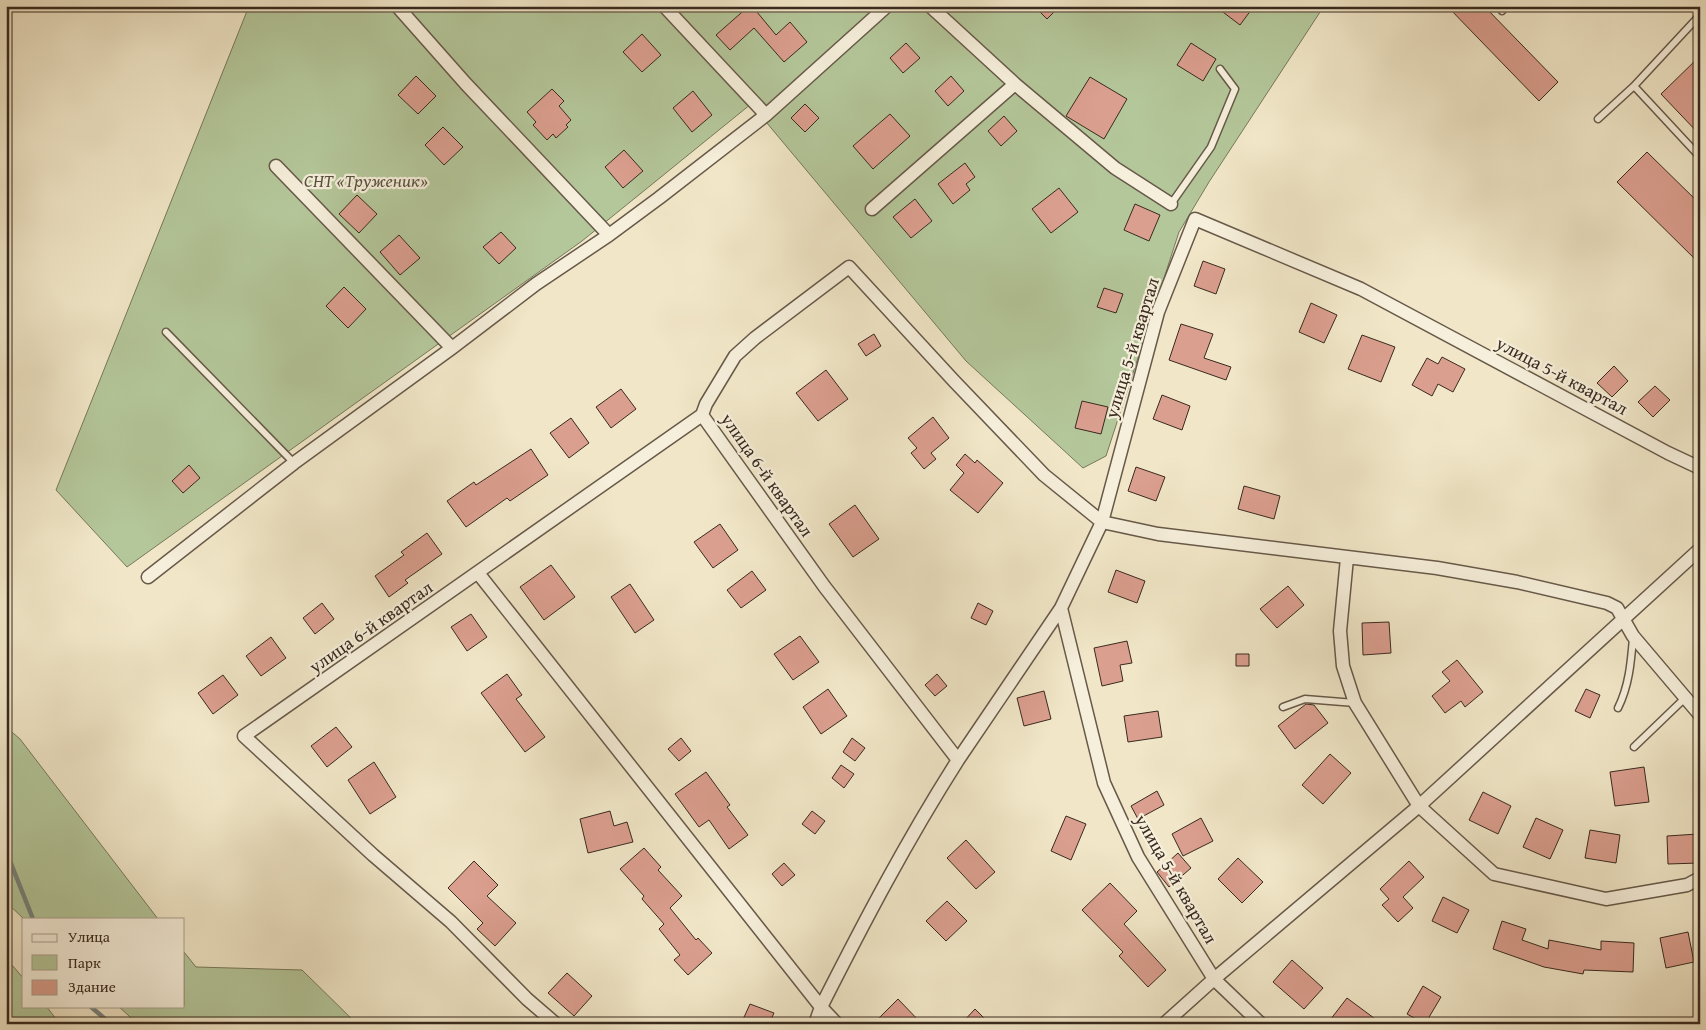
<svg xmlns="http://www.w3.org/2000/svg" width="1706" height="1030" font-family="'Gentium Book Plus',serif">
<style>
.green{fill:#b4c79a;stroke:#76785c}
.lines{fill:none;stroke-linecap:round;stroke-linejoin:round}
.stream{stroke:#76837e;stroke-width:4.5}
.building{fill:#db9f8f;stroke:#392a1f}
.service-casing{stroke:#675949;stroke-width:9}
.minor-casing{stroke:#675949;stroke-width:15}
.service{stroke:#f6efdb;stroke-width:6}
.minor{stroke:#f6efdb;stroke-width:12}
.labels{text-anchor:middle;stroke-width:4.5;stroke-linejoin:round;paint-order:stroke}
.park-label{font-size:18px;font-style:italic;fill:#58513e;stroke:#f6efdb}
.street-label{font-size:18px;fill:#392a1f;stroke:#f6efdb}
</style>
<rect width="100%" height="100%" fill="#f1e7c8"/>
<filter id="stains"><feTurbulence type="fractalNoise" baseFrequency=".004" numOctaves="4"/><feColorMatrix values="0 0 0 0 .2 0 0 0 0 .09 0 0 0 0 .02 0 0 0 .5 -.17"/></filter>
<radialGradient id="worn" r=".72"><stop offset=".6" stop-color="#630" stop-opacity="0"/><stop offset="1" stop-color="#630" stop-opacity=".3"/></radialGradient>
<path class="green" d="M249,6H1324L1209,182L1179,232L1106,456L1083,468L966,361L751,104L582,241L127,567L56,490Z
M6,727L20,739L158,919H24L6,902Z
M184,952L196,967L302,970L357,1024H138L118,1006H184Z
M6,958L24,979V1006H46L60,1024H6Z"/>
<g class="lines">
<path class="stream" d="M6,857L10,861L33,919
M90,1006L111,1024"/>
</g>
<path class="building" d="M749,6H752L776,35L790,22L807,42L784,62L754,28L730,50L716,35Z
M1034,6H1060L1047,19Z
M1215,6H1254L1240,25Z
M1447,6H1484L1558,82L1539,101Z
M642,34L661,55L642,72L623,52Z
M906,43L920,58L903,73L890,58Z
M1191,43L1216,59L1203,81L1177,65Z
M1700,56V135L1661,94Z
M416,76L436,96L418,114L398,95Z
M951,76L964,91L948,106L935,91Z
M1090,77L1127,99L1104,139L1066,116Z
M552,89L564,101L559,106L571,120L566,125L568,127L556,138L553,134L547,140L533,125L536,122L527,112Z
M693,91L712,115L692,132L673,108Z
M805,104L819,118L805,132L791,118Z
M890,114L910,136L873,169L853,146Z
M1004,116L1017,131L1001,146L988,131Z
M443,127L463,147L444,165L425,145Z
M624,150L643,171L623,188L605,167Z
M1647,152L1700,204V264L1617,182Z
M965,163L975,177L966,184L970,190L953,204L938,184Z
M1059,188L1078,212L1051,233L1032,209Z
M357,195L377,214L359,233L339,214Z
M915,199L932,221L911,238L893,217Z
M1135,204L1160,215L1149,241L1124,230Z
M501,232L516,248L499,264L483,247Z
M399,235L420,258L400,275L380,252Z
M1203,261L1225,269L1216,294L1194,286Z
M344,287L366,309L348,328L326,306Z
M1104,288L1123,294L1116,313L1097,307Z
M1311,303L1337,315L1324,343L1299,332Z
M1181,324L1213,334L1204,358L1231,367L1226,380L1169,360Z
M874,334L881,346L866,356L858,344Z
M1362,335L1395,347L1381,382L1348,369Z
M1442,357L1465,369L1453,392L1438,384L1432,396L1412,385L1427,358L1438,364Z
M1614,366L1628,381L1612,397L1597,383Z
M826,370L848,399L818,421L796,393Z
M1655,386L1670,400L1653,417L1638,402Z
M621,389L636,409L611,428L596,407Z
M1162,395L1190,406L1182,430L1153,419Z
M1082,401L1108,407L1101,434L1075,428Z
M933,417L949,438L931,453L936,459L924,469L911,453L917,448L908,438Z
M571,418L589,443L569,458L550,433Z
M531,449L548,475L510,501L507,498L466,527L447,501L474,482L476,485Z
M965,454L975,463L977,460L1003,483L978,513L950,490L964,473L956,465Z
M189,465L200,478L183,493L172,481Z
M1136,467L1165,477L1156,501L1128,491Z
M1244,486L1280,496L1274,519L1238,509Z
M855,505L879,539L853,557L829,524Z
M720,524L738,550L713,568L694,542Z
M427,533L442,554L405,580L408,583L389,597L375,576L404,555L401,552Z
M551,565L575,597L544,620L520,587Z
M1116,570L1145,581L1137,603L1108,592Z
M752,571L766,590L741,608L727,590Z
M630,584L654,620L635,633L611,597Z
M1288,586L1304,605L1277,628L1260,609Z
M322,603L334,619L315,634L303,618Z
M978,603L993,611L986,625L971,618Z
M471,614L487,637L467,651L451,627Z
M1389,622L1391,653L1363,655L1362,623Z
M800,636L819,662L793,680L774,654Z
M271,637L286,658L261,676L246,656Z
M1127,641L1132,663L1120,665L1123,681L1102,686L1094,648Z
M1236,654H1249V666H1236Z
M1457,660L1483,692L1465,707L1461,701L1445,713L1432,696L1450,681L1442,672Z
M507,674L522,695L516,699L545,737L525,752L481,693Z
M937,674L947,686L935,696L925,685Z
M223,675L238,695L213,714L198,693Z
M828,689L847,716L821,734L803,707Z
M1586,689L1600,695L1590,718L1575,711Z
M1044,691L1051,719L1024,726L1017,698Z
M1306,704L1314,705L1328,723L1295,749L1278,726Z
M1158,711L1162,737L1128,742L1124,716Z
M336,727L352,747L327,767L311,746Z
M681,738L691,751L679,761L668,749Z
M852,738L865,748L855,761L843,752Z
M1330,754L1351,773L1323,804L1302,785Z
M374,762L396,797L370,814L348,780Z
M841,765L854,774L844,788L832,778Z
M1644,767L1649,802L1615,806L1610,772Z
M706,772L730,805L727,807L748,835L729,849L709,820L699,827L675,794Z
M1157,791L1164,805L1138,819L1131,806Z
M1483,792L1511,806L1498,834L1469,820Z
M610,811L614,826L627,822L633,842L588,853L580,819Z
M812,811L825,821L815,834L802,824Z
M1066,816L1086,824L1071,860L1051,851Z
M1201,818L1213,841L1183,856L1172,834Z
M1536,818L1563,830L1550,859L1523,847Z
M1590,830L1620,835L1616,863L1585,858Z
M1698,834L1699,863L1668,864L1667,836Z
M966,840L995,872L976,889L947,858Z
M644,848L661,867L658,870L682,896L670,908L696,940L698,938L712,953L688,975L674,960L680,955L659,929L664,924L642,899L644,896L620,869Z
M1178,853L1191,868L1169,887L1157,872Z
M1238,858L1263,882L1242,903L1218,879Z
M474,861L498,885L487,896L516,923L495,946L477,929L483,923L448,888Z
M1409,861L1424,877L1403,897L1413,908L1398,922L1382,905L1389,899L1380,889Z
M784,863L795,875L782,886L772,874Z
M1110,883L1137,911L1124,924L1166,970L1148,987L1119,956L1123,952L1082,910Z
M1443,897L1469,910L1457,933L1432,921Z
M947,901L967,921L946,941L926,921Z
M1502,921L1526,929L1522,940L1548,949L1549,940L1601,950V941L1634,943L1633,972L1584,970L1583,974L1544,967L1493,949Z
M1688,932L1694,962L1666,968L1660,938Z
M1292,960L1323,988L1304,1009L1273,982Z
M567,973L592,996L574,1016L548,993Z
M1423,986L1441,997L1425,1024L1407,1014Z
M1347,998L1382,1024H1327Z
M898,999L922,1024H873Z
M750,1004L774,1013L769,1024H741Z
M975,1009L990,1024H961Z"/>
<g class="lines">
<defs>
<path id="service" d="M1502,11L1506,6
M1634,86L1700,157
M1598,119L1634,86L1700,15
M1171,204L1211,147L1235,89L1220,69
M166,332L294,463
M1283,707L1305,699L1355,703
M1618,708C1629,686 1631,662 1633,638
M1634,747L1685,698"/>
<path id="minor" d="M397,6L466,84L609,235
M664,6L766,115
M930,6L1015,84L1115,168L1171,204
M276,166L452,348
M872,209L1015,84
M702,415L706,404L735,356L755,338L849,267L954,381L1044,475L1102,522L1158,534L1437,568L1517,582L1607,603L1617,608L1633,636L1700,715
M702,415L824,586L958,760L1061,608
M1347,558L1340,631L1343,666L1355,703L1419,806L1494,874L1606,899L1687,885L1700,878
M478,573L821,1007L837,1024
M148,577L294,463L452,348L536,284L609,235L659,198L766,115L887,6
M556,1024L527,999L451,922L373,855L244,736L702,415
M815,1024L821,1007C864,922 907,840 958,760
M1164,1024L1214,979L1419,806L1700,549
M1261,1024L1214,979L1138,857L1104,783L1061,608L1102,522L1158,312L1195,219L1361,289L1668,453L1700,468"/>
</defs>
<use href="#service" class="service-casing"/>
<use href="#minor" class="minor-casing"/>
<use href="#service" class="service"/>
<use href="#minor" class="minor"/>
</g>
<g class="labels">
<g class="park-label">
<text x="366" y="187">СНТ «Труженик»</text>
</g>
<g class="street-label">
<text transform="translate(1132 348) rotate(-73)" y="6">улица 5-й квартал</text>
<text transform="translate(1562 376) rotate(28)" y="6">улица 5-й квартал</text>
<text transform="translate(767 475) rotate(55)" y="6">улица 6-й квартал</text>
<text transform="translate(371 627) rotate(-35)" y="6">улица 6-й квартал</text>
<text transform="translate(1176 879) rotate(60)" y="6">улица 5-й квартал</text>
</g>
</g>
<rect width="1706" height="1030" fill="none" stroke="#f1e7c8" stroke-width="25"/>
<rect x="8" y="8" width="1691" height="1015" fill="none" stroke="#392a1f" stroke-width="2.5"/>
<rect x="12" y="12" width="1681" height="1005" fill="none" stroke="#392a1f"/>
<rect x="22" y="918" width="162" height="90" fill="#f6efdb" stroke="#aaa090"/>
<rect x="32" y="934" width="25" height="8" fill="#f6efdb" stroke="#aaa090"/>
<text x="68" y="942" font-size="15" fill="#392a1f">Улица</text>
<rect x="32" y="955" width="25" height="15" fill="#b4c79a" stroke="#aaa090"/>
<text x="68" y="968" font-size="15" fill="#392a1f">Парк</text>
<rect x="32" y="980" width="25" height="15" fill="#db9f8f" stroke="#aaa090"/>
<text x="68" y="992" font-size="15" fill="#392a1f">Здание</text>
<rect width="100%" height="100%" filter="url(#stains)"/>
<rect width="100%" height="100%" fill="url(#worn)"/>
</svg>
